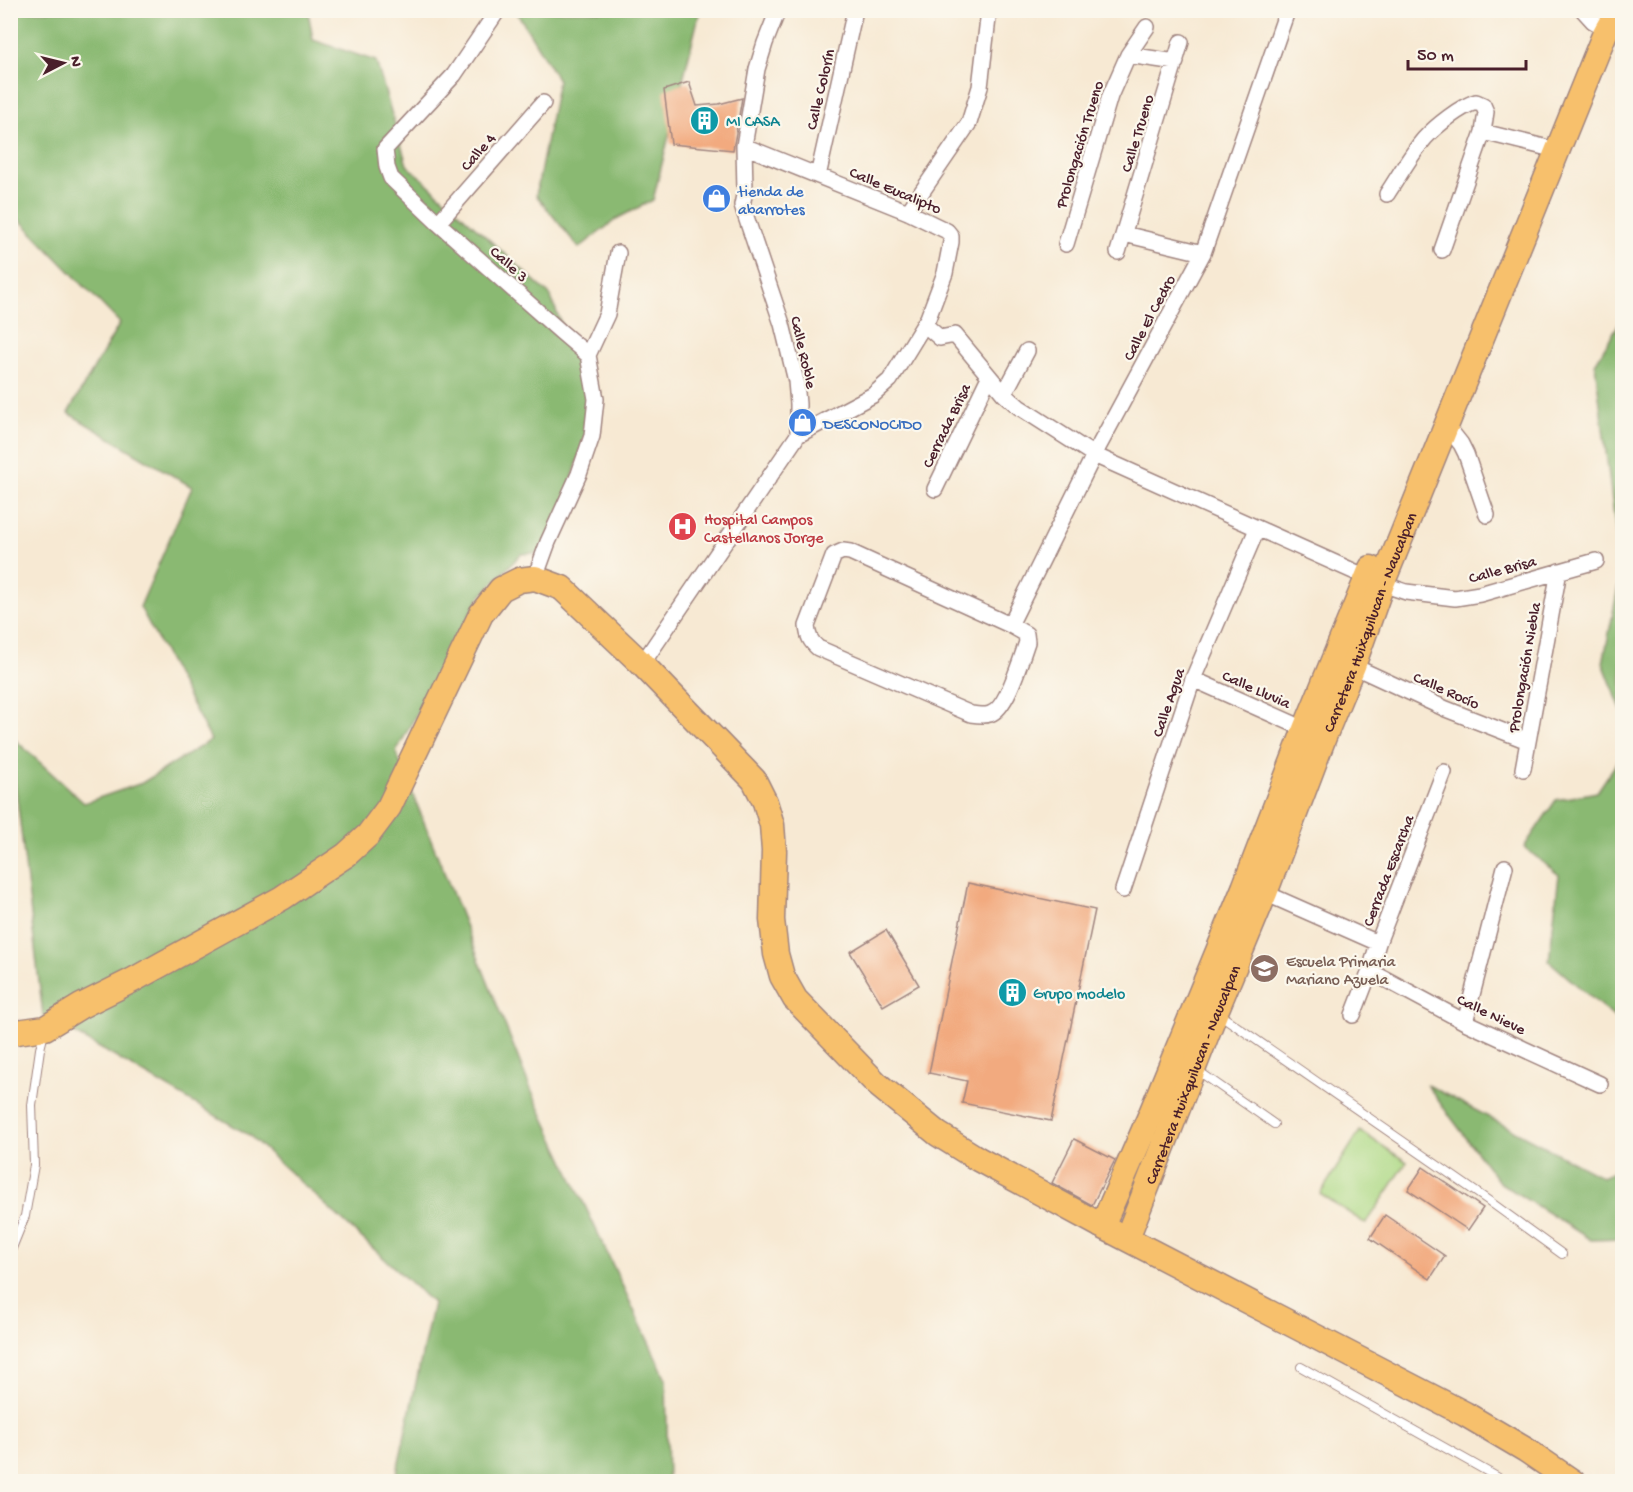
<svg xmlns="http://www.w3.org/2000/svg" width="1633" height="1492" font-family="'Gochi Hand',sans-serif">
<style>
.green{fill:#add985;stroke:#7c7c58;stroke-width:1.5}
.forest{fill:#8ab972;stroke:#6a6c4e;stroke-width:1.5}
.building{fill:#f2aa7f}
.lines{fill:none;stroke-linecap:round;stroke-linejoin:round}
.service-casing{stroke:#a0847f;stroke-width:10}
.minor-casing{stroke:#a0847f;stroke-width:18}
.primary-casing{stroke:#a0847f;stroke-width:27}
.service{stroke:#fff;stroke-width:8}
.minor{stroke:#fff;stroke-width:15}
.primary{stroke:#f7c06c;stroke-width:24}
.labels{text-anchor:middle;stroke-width:4.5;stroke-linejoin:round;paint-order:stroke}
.street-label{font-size:16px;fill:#4a1f2b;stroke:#fbf7ec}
.culture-label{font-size:16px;fill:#0d838f;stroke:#fbf7ec;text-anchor:start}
.shop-label{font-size:16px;fill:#366cbe;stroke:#fbf7ec;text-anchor:start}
.health-label{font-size:16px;fill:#be3a42;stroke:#fbf7ec;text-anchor:start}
.education-label{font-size:16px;fill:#785e54;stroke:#fbf7ec;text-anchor:start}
</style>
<rect width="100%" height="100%" fill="#fbf7ec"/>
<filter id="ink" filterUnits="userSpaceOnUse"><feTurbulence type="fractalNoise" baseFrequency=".0167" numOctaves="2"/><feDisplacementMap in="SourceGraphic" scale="12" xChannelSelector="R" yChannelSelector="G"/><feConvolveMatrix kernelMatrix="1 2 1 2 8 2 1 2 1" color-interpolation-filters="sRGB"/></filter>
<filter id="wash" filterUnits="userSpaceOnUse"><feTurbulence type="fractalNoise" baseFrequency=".008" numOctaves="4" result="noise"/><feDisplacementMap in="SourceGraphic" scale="24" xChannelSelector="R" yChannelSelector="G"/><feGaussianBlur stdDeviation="1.35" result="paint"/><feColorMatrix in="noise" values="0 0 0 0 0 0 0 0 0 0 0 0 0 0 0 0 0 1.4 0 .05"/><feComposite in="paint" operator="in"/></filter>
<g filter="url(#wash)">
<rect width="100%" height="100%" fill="#f7e9d3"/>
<path class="green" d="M1360,1131L1407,1162L1366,1224L1320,1194Z"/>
<path class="forest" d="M11,11H308L313,40L376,61L407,165L550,295L594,408L550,552L521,554L480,597L396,752L531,1090L666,1379L668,1481H395L433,1303L249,1135L43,1015L11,748L10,735L84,803L142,783L211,740L140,607L192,487L68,413L120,323L11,211Z
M516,11H700L653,200L618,218L579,248L536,195L558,80Z
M1622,318V712L1603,663L1621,573L1595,364Z
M1622,755V1024L1549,961L1559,875L1524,847L1556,800L1597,792Z
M1426,1084L1602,1177L1622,1168V1239L1591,1240L1499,1182Z"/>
<g id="blocks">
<path class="building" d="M689,82L697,106L719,104L742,98L733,150L671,144L664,90Z
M968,883L1095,910L1051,1121L962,1103L967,1081L929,1073Z
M886,930L919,985L883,1006L850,952Z
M1074,1139L1115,1160L1092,1205L1052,1183Z
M1423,1167L1483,1208L1468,1230L1408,1190Z
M1385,1215L1445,1256L1430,1279L1370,1238Z"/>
</g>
</g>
<g filter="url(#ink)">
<use href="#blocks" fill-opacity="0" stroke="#a0847f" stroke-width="1.5"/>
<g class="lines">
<defs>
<path id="service" d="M1219,1014L1489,1201L1562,1254
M1197,1070L1274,1124
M10,1253L25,1216L34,1165L32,1105L40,1049L44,1033
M1301,1367L1506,1482"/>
<path id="minor" d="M498,10L454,75L385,149L387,167L391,178L438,223L561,332L588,355L596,399L592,436L579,474L548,542L535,578
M1583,10L1593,21L1607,29
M1128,55L1176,62
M1483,132L1544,147
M744,146L908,212L947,231L951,236V242L945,273L928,318L890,380L873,395L798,435
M818,176L855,10
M1387,194C1399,176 1411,154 1425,138C1436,126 1461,106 1476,102L1483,105L1486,112L1483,132L1442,250
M908,212L969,123L980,87L989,10
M438,223L543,103
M1124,234L1203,253
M1066,244L1110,96L1128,55L1147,27
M1118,252L1181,42
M924,324L940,338L955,335L1004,394L1019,407L1094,455L1382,584L1406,592L1455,598L1480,594L1596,561
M588,355L607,314L618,253
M1004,394L1027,351
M1446,425L1461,444L1466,454L1487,515
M935,489L989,377
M843,551L850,552L1010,625L1026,634L1027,642C1021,659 1007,709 990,714C984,716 977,715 971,714L818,648C810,641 808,636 807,626L834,555Z
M1010,625L1094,455L1203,253L1286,14
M642,664L798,435V404L796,381L782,324L742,205L745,191L744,146L757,69L765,43L778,10
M1353,666L1446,709L1528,741
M1193,679L1305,729
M1523,769L1559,571
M1123,890L1193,679L1257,529
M1258,891L1265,893L1378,943
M1370,971L1465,1022L1600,1084
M1353,1015L1370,971L1378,943L1444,772
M1465,1022L1505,867"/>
<g id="primary">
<path d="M10,1033L45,1028L81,1006L133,980L282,898L346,855L368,835L389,807L481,614L501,589L519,580L535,578L562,588L642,664L754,780L765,802L772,825L774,851L772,920L776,954L782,976L795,999L877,1084L938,1134L978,1159L1102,1226L1465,1414L1526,1450L1573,1482"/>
<path d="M1102,1226L1150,1116L1244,888L1305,729L1371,568"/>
<path id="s1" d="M1127,1238L1216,1011L1265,893L1324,737L1353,666L1382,584L1402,535L1605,33L1615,15L1619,10"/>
</g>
</defs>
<use href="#service" class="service-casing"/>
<use href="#minor" class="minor-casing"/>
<use href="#primary" class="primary-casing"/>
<use href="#service" class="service"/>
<use href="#minor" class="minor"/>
<use href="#primary" class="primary"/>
</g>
</g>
<defs>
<symbol id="building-disc" viewBox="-11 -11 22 22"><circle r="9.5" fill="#0f9aa8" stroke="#fbf7ec"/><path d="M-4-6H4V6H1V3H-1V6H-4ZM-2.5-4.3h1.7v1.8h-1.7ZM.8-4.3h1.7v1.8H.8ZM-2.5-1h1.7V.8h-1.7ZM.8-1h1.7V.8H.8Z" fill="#fff"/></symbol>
<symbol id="shop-disc" viewBox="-11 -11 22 22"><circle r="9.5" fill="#3f7fe0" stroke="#fbf7ec"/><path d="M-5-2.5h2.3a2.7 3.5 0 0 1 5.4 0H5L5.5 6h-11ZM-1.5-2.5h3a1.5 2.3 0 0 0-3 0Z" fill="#fff"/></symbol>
<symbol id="hospital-disc" viewBox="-11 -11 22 22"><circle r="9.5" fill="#e0444e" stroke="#fbf7ec"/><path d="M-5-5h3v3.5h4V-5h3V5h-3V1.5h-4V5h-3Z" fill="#fff"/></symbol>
<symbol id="school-disc" viewBox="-11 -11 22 22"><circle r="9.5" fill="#8d6e63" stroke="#fbf7ec"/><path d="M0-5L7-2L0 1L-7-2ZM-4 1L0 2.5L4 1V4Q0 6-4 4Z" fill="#fff"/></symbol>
</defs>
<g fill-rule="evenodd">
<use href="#building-disc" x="688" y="104" width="33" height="33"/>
<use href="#shop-disc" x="700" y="182" width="33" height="33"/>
<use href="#shop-disc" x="786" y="406" width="33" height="33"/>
<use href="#hospital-disc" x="666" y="510" width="33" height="33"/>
<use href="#school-disc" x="1248" y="952" width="33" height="33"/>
<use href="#building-disc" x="996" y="976" width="33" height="33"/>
</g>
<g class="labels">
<g class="street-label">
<text transform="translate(819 89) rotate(-77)" y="6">Calle Colorín</text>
<text transform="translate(1136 133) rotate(-73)" y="6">Calle Trueno</text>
<text transform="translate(1078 144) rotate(-73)" y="6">Prolongación Trueno</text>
<text transform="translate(477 151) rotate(-49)" y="6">Calle 4</text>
<text transform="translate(896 189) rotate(23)" y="6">Calle Eucalipto</text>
<text transform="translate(510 263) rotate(42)" y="6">Calle 3</text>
<text transform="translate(1148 317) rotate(-62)" y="6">Calle El Cedro</text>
<text transform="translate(805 352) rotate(77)" y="6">Calle Roble</text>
<text transform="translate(945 425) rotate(-64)" y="6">Cerrada Brisa</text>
<text transform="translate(1502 568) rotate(-15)" y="6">Calle Brisa</text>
<text dy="6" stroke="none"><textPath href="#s1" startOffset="662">Carretera Huixquilucan - Naucalpan</textPath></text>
<text transform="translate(1523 667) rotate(-80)" y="6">Prolongación Niebla</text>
<text transform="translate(1257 688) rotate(24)" y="6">Calle Lluvia</text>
<text transform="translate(1447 689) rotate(24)" y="6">Calle Rocío</text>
<text transform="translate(1167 702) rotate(-71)" y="6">Calle Agua</text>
<text transform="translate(1387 870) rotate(-69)" y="6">Cerrada Escarcha</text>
<text transform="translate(1492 1013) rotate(26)" y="6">Calle Nieve</text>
<text dy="6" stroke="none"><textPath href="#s1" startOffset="176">Carretera Huixquilucan - Naucalpan</textPath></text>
</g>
<g class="culture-label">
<text x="726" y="126">MI CASA</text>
<text x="1033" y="998">Grupo modelo</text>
</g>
<g class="shop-label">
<text x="738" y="196">tienda de<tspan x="738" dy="18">abarrotes</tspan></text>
<text x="823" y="429">DESCONOCIDO</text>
</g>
<g class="health-label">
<text x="704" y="524">Hospital Campos<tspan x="704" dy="18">Castellanos Jorge</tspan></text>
</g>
<g class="education-label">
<text x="1286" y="966">Escuela Primaria<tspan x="1286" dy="18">Mariano Azuela</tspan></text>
</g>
</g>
<rect width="1633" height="1492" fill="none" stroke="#fbf7ec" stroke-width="36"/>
<g transform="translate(63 63) rotate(83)" stroke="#fbf7ec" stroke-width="4.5" paint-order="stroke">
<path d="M0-4.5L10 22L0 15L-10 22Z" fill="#4a1f2b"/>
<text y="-9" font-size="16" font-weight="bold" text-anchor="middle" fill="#4a1f2b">N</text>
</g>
<path d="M1408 60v9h118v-9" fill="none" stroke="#4a1f2b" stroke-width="3"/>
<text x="1417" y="60" font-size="18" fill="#4a1f2b" stroke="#fbf7ec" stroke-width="4.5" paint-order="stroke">50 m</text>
</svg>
